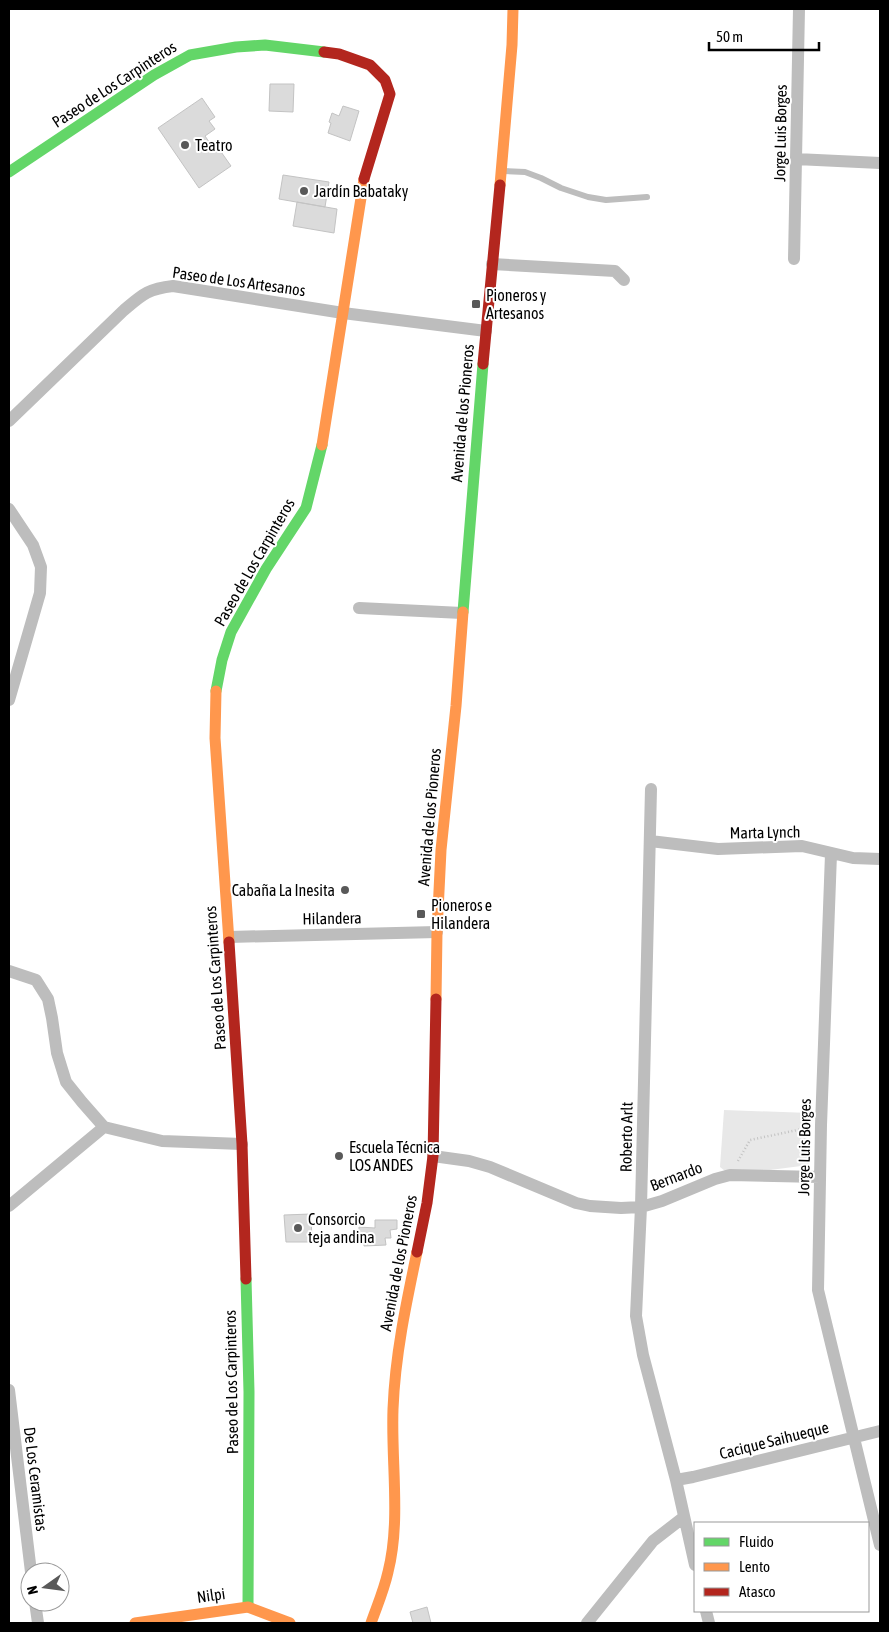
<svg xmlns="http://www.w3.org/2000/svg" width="889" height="1632" font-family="'Asap Condensed',sans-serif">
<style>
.green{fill:#e8e8e8}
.building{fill:#dbdbdb;stroke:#c3c3c3}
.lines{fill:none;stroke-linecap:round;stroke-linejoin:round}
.path{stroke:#c2c2c2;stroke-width:2.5;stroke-dasharray:1 2.5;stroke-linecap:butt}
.lane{stroke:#bdbdbd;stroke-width:6}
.street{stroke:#bdbdbd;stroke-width:12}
.fast{stroke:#63d668;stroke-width:11}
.slow{stroke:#ff974d;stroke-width:11}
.jam{stroke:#b3261e;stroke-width:11}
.poi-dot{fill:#595959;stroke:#fff;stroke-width:2}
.labels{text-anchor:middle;stroke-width:4;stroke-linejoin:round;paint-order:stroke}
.street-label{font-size:16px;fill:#000;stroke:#fff}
.poi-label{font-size:16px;fill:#000;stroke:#fff;text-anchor:start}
</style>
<rect width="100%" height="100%" fill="#fff"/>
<path class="green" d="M724,1110L810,1113L809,1165L730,1175L720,1167Z"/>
<path class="building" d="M270,84H294L293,112L269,111Z
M202,98L215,117L209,121L215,129L205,136L216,152L219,149L231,166L199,188L158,128Z
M343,106L359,111L350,141L328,133L331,123L329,122L332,113L339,116Z
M283,175L329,182L325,207L279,199Z
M297,202L337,209L334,233L293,226Z
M311,1214L312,1242H286L284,1215Z
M375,1220H397V1229L390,1230L391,1238H385L386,1245L364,1246V1239H359V1227L375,1228Z
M427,1607L431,1623H413L410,1612Z"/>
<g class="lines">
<path class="path" d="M738,1161L750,1140L807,1128"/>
<path class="lane" d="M503,171L525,172L541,178L561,188L588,197L606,200L647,197"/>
<path class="street" d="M796,159L880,163
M794,259L799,9
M492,264L615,271L624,280
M9,421L123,311C142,295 147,289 173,286L343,313L486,331
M9,509L33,545L41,567L40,593L9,700
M359,608L462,613
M651,789L641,1207L636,1316L643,1355L676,1480L695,1565
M650,841L718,849L802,846L853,858L880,859
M831,854L821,1125L818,1290L880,1545
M229,937L437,932
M9,971L36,980L48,999L52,1018L57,1053L66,1082L82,1102L104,1127L162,1141L242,1144
M433,1156L469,1161L490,1167L576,1203L590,1206L621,1208L641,1207L662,1201L715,1179L730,1175L820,1177
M9,1206L104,1127
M9,1390L31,1572
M676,1480L693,1477L880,1431
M35,1602L38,1623
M706,1611L709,1623
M587,1623L653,1541L684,1517"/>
<path class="fast" d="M9,172L154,75L190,55L236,47L265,45L324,52
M463,612L483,364
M216,691L222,660L231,632L266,569L306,508L322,445
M246,1279L249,1392L248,1607"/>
<path class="slow" d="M500,185L512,45L513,9
M322,445L364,179
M216,691L215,738L229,942
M436,999L437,932L441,850L456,706L463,612
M135,1623L248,1607L290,1623
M371,1623C377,1606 384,1590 388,1572C401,1521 391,1462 393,1409C395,1356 406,1304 417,1252"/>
<path class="jam" d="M324,52L339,54L370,65L385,80L390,94L364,179
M483,364L500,185
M229,942L242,1144L246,1279
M417,1252L427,1203L433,1156L436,999"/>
</g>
<g class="poi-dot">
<circle cx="185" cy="145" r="5"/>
<circle cx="304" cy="191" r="5"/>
<rect x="471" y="299" width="10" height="10" rx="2.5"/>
<circle cx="345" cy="890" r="5"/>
<rect x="416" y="909" width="10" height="10" rx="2.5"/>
<circle cx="339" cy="1156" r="5"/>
<circle cx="298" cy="1228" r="5"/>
</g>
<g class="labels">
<g class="street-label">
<text transform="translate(114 84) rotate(-33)" y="6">Paseo de Los Carpinteros</text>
<text transform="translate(780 133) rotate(-89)" y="6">Jorge Luis Borges</text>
<text transform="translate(239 281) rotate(8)" y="6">Paseo de Los Artesanos</text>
<text transform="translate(462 413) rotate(-85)" y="6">Avenida de los Pioneros</text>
<text transform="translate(254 562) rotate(-60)" y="6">Paseo de Los Carpinteros</text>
<text transform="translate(429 817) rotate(-85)" y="6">Avenida de los Pioneros</text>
<text transform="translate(765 832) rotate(-1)" y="6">Marta Lynch</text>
<text transform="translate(332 918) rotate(-1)" y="6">Hilandera</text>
<text transform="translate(215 978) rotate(-94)" y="6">Paseo de Los Carpinteros</text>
<text transform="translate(626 1137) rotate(-89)" y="6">Roberto Arlt</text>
<text transform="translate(804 1147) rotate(-89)" y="6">Jorge Luis Borges</text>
<text transform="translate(676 1176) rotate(-21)" y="6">Bernardo</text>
<text transform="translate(398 1263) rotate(-79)" y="6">Avenida de los Pioneros</text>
<text transform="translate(231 1382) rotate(-91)" y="6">Paseo de Los Carpinteros</text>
<text transform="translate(774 1440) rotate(-14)" y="6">Cacique Saihueque</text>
<text transform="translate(36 1479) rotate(83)" y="6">De Los Ceramistas</text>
<text transform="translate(211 1595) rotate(-8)" y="6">Nilpi</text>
</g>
<g class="poi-label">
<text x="195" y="151">Teatro</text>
<text x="314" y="197">Jardín Babataky</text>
<text x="486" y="301">Pioneros y<tspan x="486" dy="18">Artesanos</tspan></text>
<text x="335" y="896" text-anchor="end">Cabaña La Inesita</text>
<text x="431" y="911">Pioneros e<tspan x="431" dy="18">Hilandera</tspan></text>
<text x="349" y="1153">Escuela Técnica<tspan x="349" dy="18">LOS ANDES</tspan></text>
<text x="308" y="1225">Consorcio<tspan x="308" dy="18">teja andina</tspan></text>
</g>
</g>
<rect width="889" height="1632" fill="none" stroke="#000000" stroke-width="20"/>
<rect x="694" y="1522" width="175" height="90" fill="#ffffff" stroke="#999999"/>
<rect x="704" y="1538" width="25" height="8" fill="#63d668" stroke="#999999"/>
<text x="739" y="1547" font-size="15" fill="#000000">Fluido</text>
<rect x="704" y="1563" width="25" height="8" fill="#ff974d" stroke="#999999"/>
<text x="739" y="1572" font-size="15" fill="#000000">Lento</text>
<rect x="704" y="1588" width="25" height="8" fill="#b3261e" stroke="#999999"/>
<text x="739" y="1597" font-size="15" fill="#000000">Atasco</text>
<g transform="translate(45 1587) rotate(256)"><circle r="24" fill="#ffffff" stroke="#999999"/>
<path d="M0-4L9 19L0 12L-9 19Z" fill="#595959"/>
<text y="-8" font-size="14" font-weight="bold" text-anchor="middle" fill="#000000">N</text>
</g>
<path d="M709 42v8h110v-8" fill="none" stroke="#000000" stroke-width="2.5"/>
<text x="716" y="42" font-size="15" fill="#000000" stroke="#ffffff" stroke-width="4" paint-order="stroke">50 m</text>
</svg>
